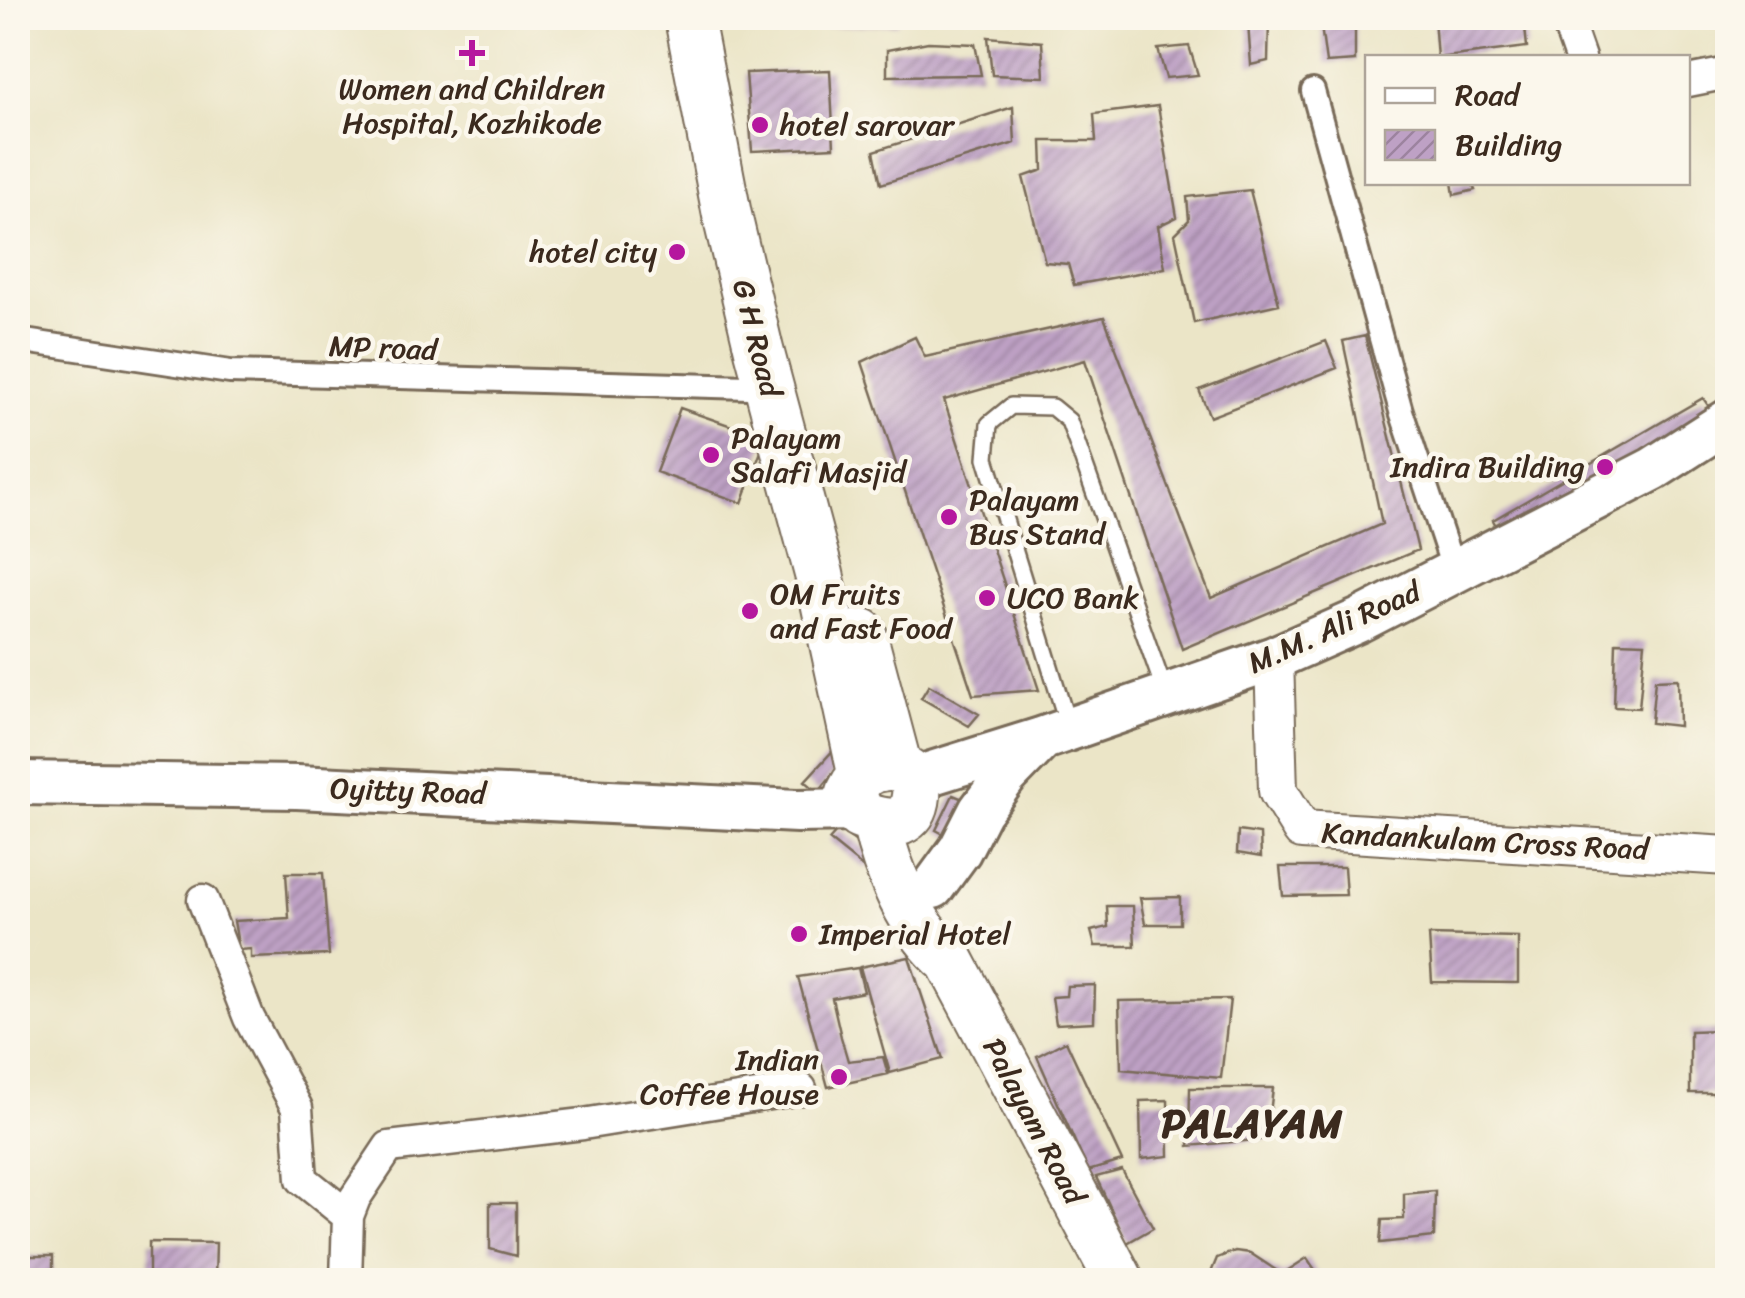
<svg xmlns="http://www.w3.org/2000/svg" width="1745" height="1298" font-family="Sriracha,sans-serif">
<style>
.building{fill:url(#building-hatch)}
.lines{fill:none;stroke-linecap:round;stroke-linejoin:round}
.service-casing{stroke:#796b59;stroke-width:20}
.pedestrian-casing{stroke:#796b59;stroke-width:28}
.minor-casing{stroke:#796b59;stroke-width:35}
.tertiary-casing{stroke:#796b59;stroke-width:42}
.secondary-casing{stroke:#796b59;stroke-width:48}
.primary-casing{stroke:#796b59;stroke-width:52}
.service{stroke:#fff;stroke-width:15}
.pedestrian{stroke:#fff;stroke-width:22}
.minor{stroke:#fff;stroke-width:30}
.tertiary{stroke:#fff;stroke-width:38}
.secondary{stroke:#fff;stroke-width:42}
.primary{stroke:#fff;stroke-width:48}
.poi-dot{fill:#b5179e;stroke:#fbf7ec;stroke-width:4}
.labels{text-anchor:middle;stroke-width:9;stroke-linejoin:round;paint-order:stroke}
.poi-label{font-size:30px;fill:#3b2a1e;stroke:#fbf7ec;text-anchor:start}
.street-label{font-size:30px;fill:#3b2a1e;stroke:#fbf7ec}
.district-label{font-size:40px;font-weight:bold;letter-spacing:2.5px;fill:#3b2a1e;stroke:#fbf7ec}
</style>
<defs>
<pattern id="building-hatch" width="6" height="6" patternUnits="userSpaceOnUse" patternTransform="scale(2.5)"><rect width="6" height="6" fill="#bea1c5"/><path d="M-1 1l2-2M0 6l6-6M5 7l2-2" fill="none" stroke="#9c839f"/></pattern>
</defs>
<rect width="100%" height="100%" fill="#fbf7ec"/>
<filter id="ink" filterUnits="userSpaceOnUse"><feTurbulence type="fractalNoise" baseFrequency=".01" numOctaves="2"/><feDisplacementMap in="SourceGraphic" scale="20" xChannelSelector="R" yChannelSelector="G"/><feConvolveMatrix kernelMatrix="1 2 1 2 8 2 1 2 1" color-interpolation-filters="sRGB"/></filter>
<filter id="wash" filterUnits="userSpaceOnUse"><feTurbulence type="fractalNoise" baseFrequency=".0048" numOctaves="4" result="noise"/><feDisplacementMap in="SourceGraphic" scale="40" xChannelSelector="R" yChannelSelector="G"/><feGaussianBlur stdDeviation="2.25" result="paint"/><feColorMatrix in="noise" values="0 0 0 0 0 0 0 0 0 0 0 0 0 0 0 0 0 1.4 0 .05"/><feComposite in="paint" operator="in"/></filter>
<g filter="url(#wash)">
<rect width="100%" height="100%" fill="#ebe5c7"/>
<g id="blocks">
<path class="building" d="M801,18H897L898,24L803,28Z
M1349,18H1355V61L1326,63L1321,26Z
M1434,18H1524L1527,47L1437,58Z
M1269,20L1268,61L1251,65L1248,23Z
M988,37L1042,42L1044,77L992,75Z
M928,42L975,44L981,75L887,76V50Z
M1189,46L1198,75L1166,78L1158,49Z
M830,70L834,147L752,151L746,73Z
M1158,106L1177,217L1158,226L1165,268L1074,285L1068,264L1045,262L1023,177L1043,170L1042,141H1096L1094,114Z
M1013,107L1015,143L881,184L874,151Z
M1452,182H1472L1475,190L1454,195Z
M1250,190L1279,304L1194,323L1175,234L1189,220L1187,197Z
M1104,317L1211,598L1382,524L1343,341L1365,336L1418,550L1182,649L1085,360L944,400L1039,690L973,695L862,362L915,337L925,357Z
M1326,341L1337,368L1210,417L1199,390Z
M1703,398L1714,414L1504,541L1493,520Z
M680,408L766,438L742,503L656,472Z
M1616,642L1645,643L1639,708L1614,707Z
M1678,679L1679,726L1651,723L1655,680Z
M929,685L979,714L969,726L921,698Z
M838,745L849,754L818,792L805,781Z
M953,795L968,801L951,838L936,830Z
M839,829L876,857L865,869L829,840Z
M1238,831L1260,834L1261,857L1237,853Z
M1280,867H1344L1346,895L1283,896Z
M286,873H323L329,955L251,958V949L239,950L234,921L289,918Z
M1180,897V924H1145L1140,898Z
M1107,906H1133L1135,946H1095L1091,931L1108,927Z
M1429,935L1518,937V983L1432,982Z
M909,957L943,1059L890,1073L860,967Z
M858,968L864,992L832,998L841,1037L848,1061L883,1057L888,1074L828,1087L798,977Z
M1095,985L1094,1022L1056,1024L1052,997L1066,996L1067,986Z
M1230,999L1221,1078L1121,1069L1119,1001Z
M1720,1030L1722,1093H1690V1031Z
M1066,1041L1122,1161L1088,1171L1037,1056Z
M1190,1088H1273L1267,1139L1189,1146Z
M1168,1100L1169,1156L1141,1159L1140,1101Z
M1122,1170L1153,1228L1127,1243L1096,1177Z
M1435,1191L1434,1237L1380,1243L1382,1220L1404,1219V1194Z
M490,1203H516V1256L490,1249Z
M149,1242L216,1243L215,1280H149Z
M1235,1251L1250,1253L1282,1274L1307,1258L1322,1280H1208L1217,1258Z
M18,1256H53V1280H18Z"/>
</g>
</g>
<g filter="url(#ink)">
<use href="#blocks" fill-opacity="0" stroke="#796b59" stroke-width="2.5"/>
<g class="lines">
<defs>
<path id="service" d="M1068,725L986,458L989,424L1011,406L1052,407L1069,421L1165,692"/>
<path id="pedestrian" d="M1313,91L1401,411L1454,571
M18,340L230,372L748,387"/>
<path id="minor" d="M1566,18L1580,58
M1688,81L1728,73
M203,900L249,1018L297,1108L302,1179L348,1216
M346,1280L348,1216L355,1198L389,1147L583,1124L801,1089"/>
<path id="tertiary" d="M1274,658L1278,791L1302,830L1728,856"/>
<path id="secondary" d="M916,778L1041,739L1274,658L1360,620L1653,469L1728,421
M18,783L297,787L797,811L858,810
M933,887L960,850L980,811L1006,776L1041,740"/>
<path id="primary" d="M689,18L727,215L759,350L819,574L862,773
M862,633L897,765
M897,765L916,778C920,822 898,831 860,815L851,792C862,769 873,767 897,765Z
M876,822C887,871 911,928 950,961L1119,1280"/>
</defs>
<use href="#service" class="service-casing"/>
<use href="#pedestrian" class="pedestrian-casing"/>
<use href="#minor" class="minor-casing"/>
<use href="#tertiary" class="tertiary-casing"/>
<use href="#secondary" class="secondary-casing"/>
<use href="#primary" class="primary-casing"/>
<use href="#service" class="service"/>
<use href="#pedestrian" class="pedestrian"/>
<use href="#minor" class="minor"/>
<use href="#tertiary" class="tertiary"/>
<use href="#secondary" class="secondary"/>
<use href="#primary" class="primary"/>
</g>
</g>
<g class="poi-dot">
<path d="M467 38h10v10h10v10h-10v10h-10v-10h-10v-10h10z"/>
<circle cx="760" cy="125" r="10"/>
<circle cx="677" cy="252" r="10"/>
<circle cx="711" cy="455" r="10"/>
<circle cx="1605" cy="467" r="10"/>
<circle cx="949" cy="517" r="10"/>
<circle cx="987" cy="598" r="10"/>
<circle cx="750" cy="611" r="10"/>
<circle cx="799" cy="934" r="10"/>
<circle cx="839" cy="1077" r="10"/>
</g>
<g class="labels">
<g class="poi-label">
<text x="472" y="99" text-anchor="middle">Women and Children<tspan x="472" dy="34">Hospital, Kozhikode</tspan></text>
<text x="780" y="135">hotel sarovar</text>
<text x="657" y="262" text-anchor="end">hotel city</text>
<text x="731" y="448">Palayam<tspan x="731" dy="34">Salafi Masjid</tspan></text>
<text x="1585" y="477" text-anchor="end">Indira Building</text>
<text x="969" y="510">Palayam<tspan x="969" dy="34">Bus Stand</tspan></text>
<text x="770" y="604">OM Fruits<tspan x="770" dy="34">and Fast Food</tspan></text>
<text x="1007" y="608">UCO Bank</text>
<text x="819" y="944">Imperial Hotel</text>
<text x="819" y="1070" text-anchor="end">Indian<tspan x="819" dy="34">Coffee House</tspan></text>
</g>
<g class="street-label">
<text transform="translate(757 338) rotate(76)" y="10">G H Road</text>
<text transform="translate(383 348) rotate(2)" y="10">MP road</text>
<text transform="translate(1334 627) rotate(-24)" y="10">M.M. Ali Road</text>
<text transform="translate(408 791) rotate(2)" y="10">Oyitty Road</text>
<text transform="translate(1485 841) rotate(3)" y="10">Kandankulam Cross Road</text>
<text transform="translate(1034 1121) rotate(62)" y="10">Palayam Road</text>
</g>
<g class="district-label">
<text x="1253" y="1137">PALAYAM</text>
</g>
</g>
<rect width="1745" height="1298" fill="none" stroke="#fbf7ec" stroke-width="60"/>
<rect x="1365" y="55" width="325" height="130" fill="#fbf7ec" stroke="#aea59a" stroke-width="2.5"/>
<rect x="1385" y="88" width="50" height="15" fill="#ffffff" stroke="#aea59a" stroke-width="2.5"/>
<text x="1455" y="105" font-size="30" fill="#3b2a1e">Road</text>
<rect x="1385" y="130" width="50" height="30" fill="url(#building-hatch)" stroke="#aea59a" stroke-width="2.5"/>
<text x="1455" y="155" font-size="30" fill="#3b2a1e">Building</text>
</svg>
